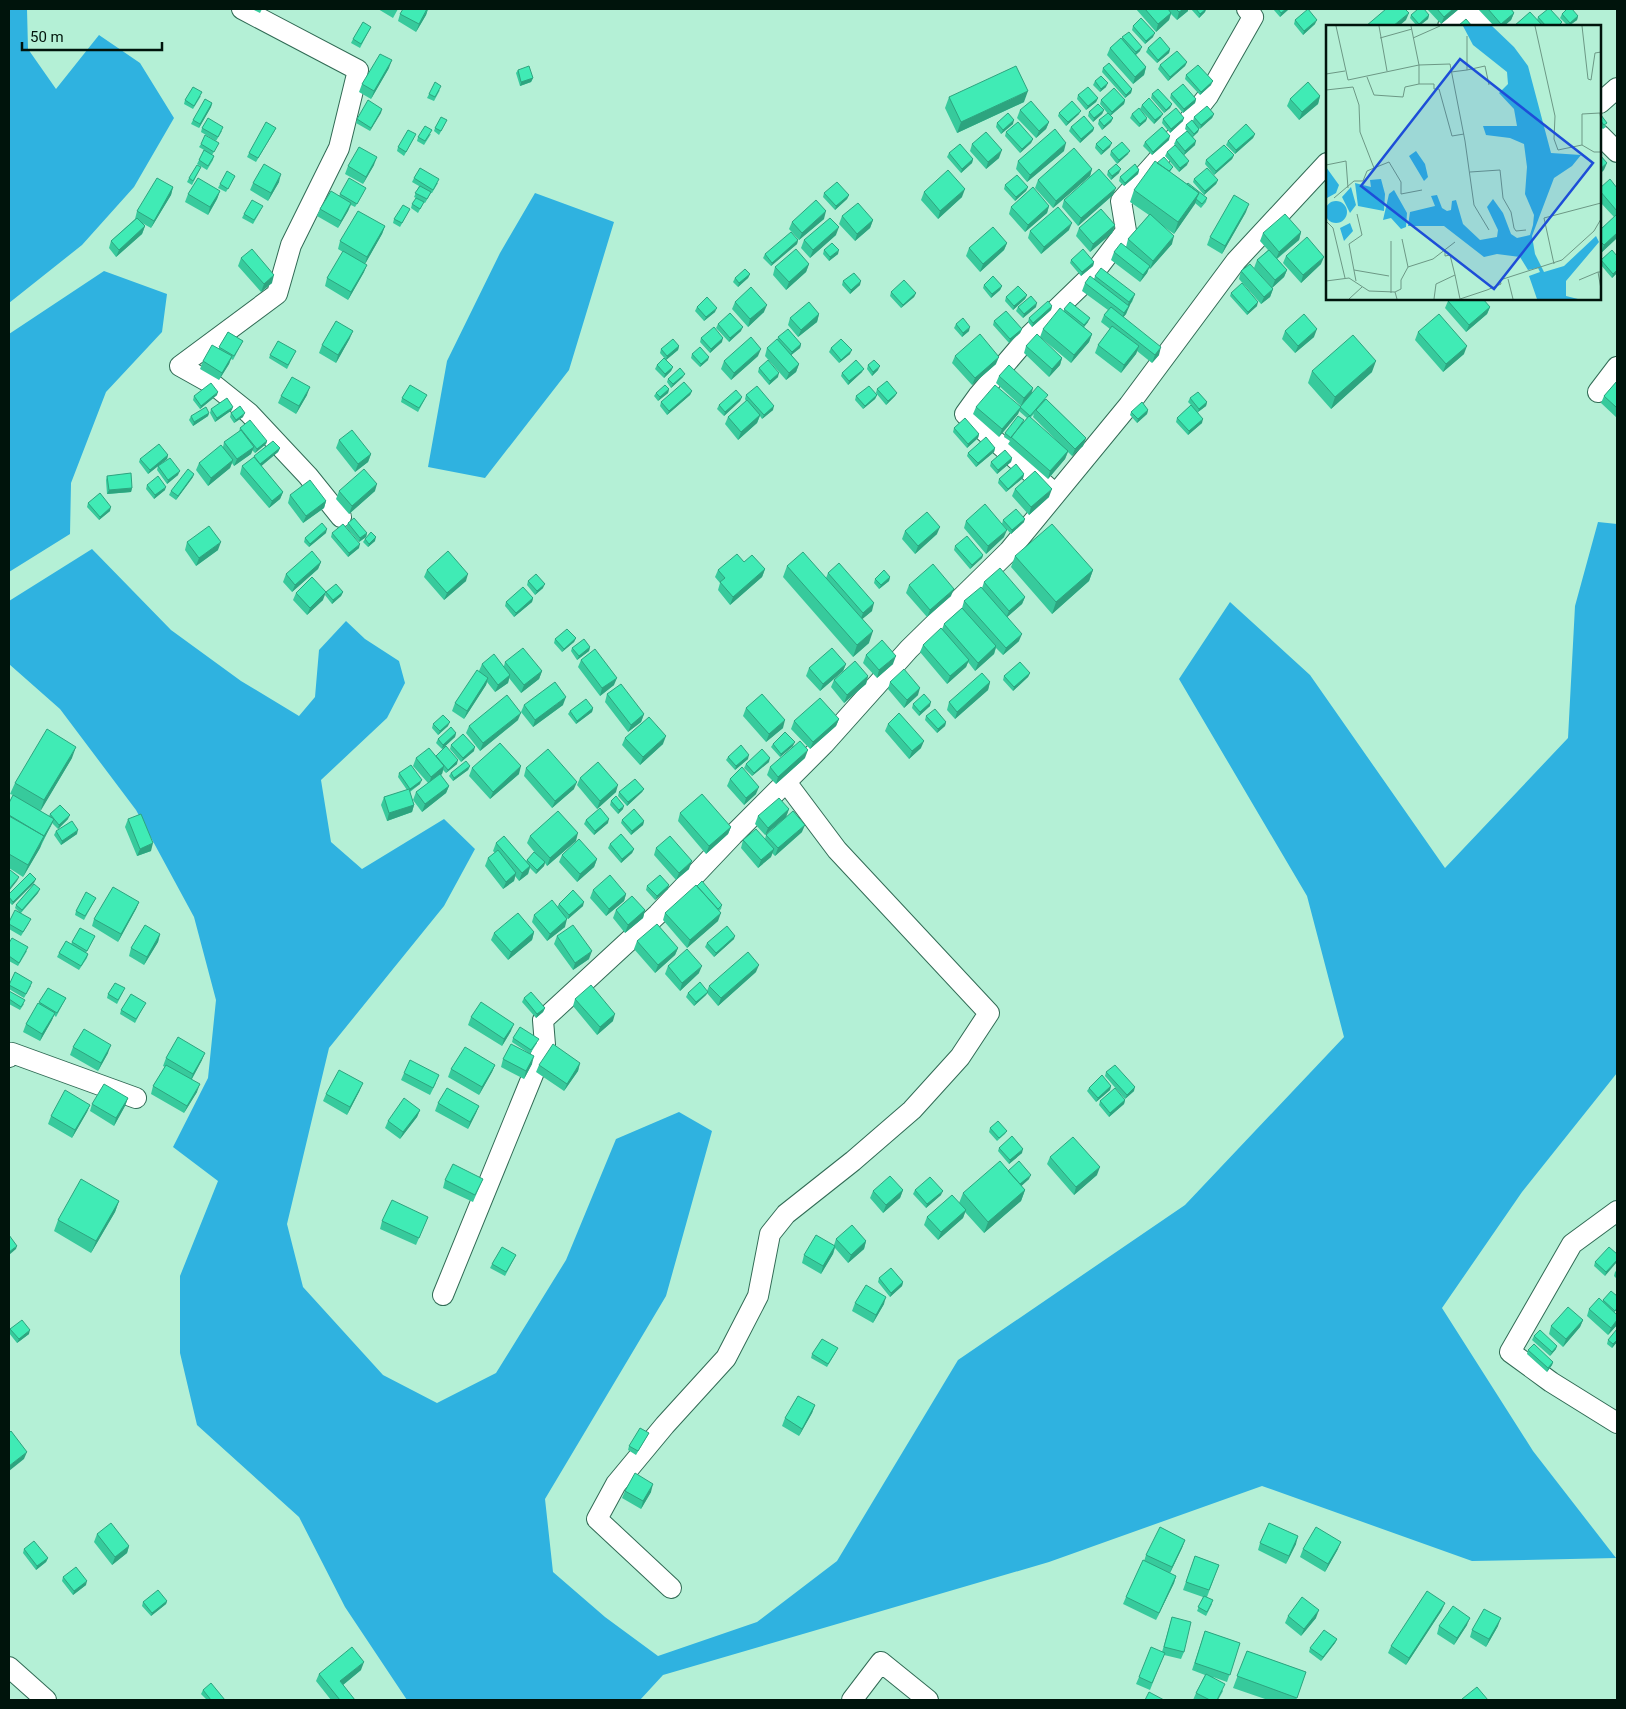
<svg xmlns="http://www.w3.org/2000/svg" width="1626" height="1709" font-family="Roboto,sans-serif">
<style>
.water{fill:#2fb2e0}
.lines{fill:none;stroke-linecap:round;stroke-linejoin:round}
.minor-casing{stroke:#316b55;stroke-width:22}
.minor{stroke:#fff;stroke-width:20}
.wall{fill:#37ca9c;fill-rule:evenodd}
.shaded-wall{fill:#2da47f}
.building{fill:#40ebb5;stroke:#2da47f}
.inset-road{fill:none;stroke:#6c9885;stroke-width:1}
.view{fill:#1d4ed8;fill-opacity:0.15;stroke:#1d4ed8;stroke-width:2.5}
.inset-edge{fill:none;stroke:#00140c;stroke-width:2.5}
</style>
<rect width="100%" height="100%" fill="#b4f0d6"/>
<path class="water" d="M9,9H27L28,49L56,89L99,35L140,63L174,118L134,187L82,245L9,303Z
M535,193L614,222L569,370L485,478L428,467L447,361L500,253Z
M104,271L167,294L162,332L106,392L71,483L70,534L9,572V334Z
M1598,522L1617,524V1073L1522,1192L1442,1308L1533,1451L1616,1558L1472,1561L1262,1486L1049,1562L663,1675L640,1700H407L345,1607L299,1517L197,1425L180,1353V1276L218,1181L173,1147L208,1078L216,1000L194,917L136,810L60,709L9,664V601L92,549L171,630L241,681L299,716L315,697L319,650L346,621L365,639L399,661L405,683L387,718L321,780L331,842L362,869L444,819L475,849L444,906L329,1048L287,1224L303,1287L383,1375L437,1403L496,1373L566,1260L616,1139L679,1112L712,1131L666,1296L545,1499L553,1572L605,1617L658,1656L757,1622L837,1561L958,1360L1185,1205L1344,1037L1307,896L1179,679L1230,602L1310,675L1445,868L1568,738L1575,606Z"/>
<g class="lines">
<defs>
<path id="minor" d="M242,9L358,70L339,148L291,245L277,294L180,366L214,385L249,413L308,476L341,517
M1467,9L1485,26
M1448,26L1464,9
M1600,103L1617,88
M1600,135L1617,152
M1598,392L1617,367
M1052,491L965,414L978,396L1030,335L1093,274L1126,231L1121,201L1156,162L1208,96L1253,17L1247,9
M9,1057L12,1053L136,1098
M1617,1211L1572,1244L1510,1352L1551,1382L1617,1423
M443,1295L545,1045L543,1020L658,914L733,835L824,744L909,649L1009,551L1129,405L1236,261L1327,163
M671,1588L597,1519L616,1484L665,1425L726,1358L758,1296L770,1234L786,1214L853,1161L912,1110L960,1057L989,1013L837,850L786,782
M9,1667L46,1700
M852,1700L881,1662L928,1700"/>
</defs>
<use href="#minor" class="minor-casing"/>
<use href="#minor" class="minor"/>
</g>
<path class="wall" d="M252,9H262L260,13Z
M378,9H398L393,18Z
M428,9L426,15L416,32L398,21L400,14Z
M1136,9H1188V11L1177,20L1171,14L1169,20L1156,32Z
M1191,9H1206L1205,12L1199,18Z
M1273,9H1289L1280,17Z
M1427,9H1459L1441,24Z
M1478,9H1511L1514,13L1511,20L1504,26H1494Z
M1562,14L1578,16L1577,20L1569,26H1568L1560,18Z
M1411,15H1429L1428,19L1419,26H1417L1410,18Z
M1538,17L1562,22L1560,26H1514L1537,20Z
M1295,20L1315,24L1303,35L1294,24Z
M1133,26L1153,37L1145,44L1132,30Z
M371,27L360,48L351,43L353,39Z
M1122,37L1140,51L1136,55L1146,67L1144,75L1133,84L1107,55L1110,48L1122,39Z
M1148,48L1170,49L1169,53L1157,63L1146,52Z
M1187,62L1185,66L1168,81L1158,69L1160,65Z
M389,68L371,99L359,92L362,84Z
M1103,68L1132,89L1131,93L1125,98L1102,72Z
M518,70L533,78L531,82L520,86L516,73Z
M1186,75L1211,85L1200,95L1185,79Z
M1095,81L1106,87L1100,92L1093,85Z
M440,90L434,101L427,98L429,94Z
M1152,94L1172,104L1170,108L1164,113L1151,98Z
M1171,94L1196,99L1195,103L1183,113L1170,98Z
M1078,95L1098,98L1096,102L1086,110L1077,99Z
M201,96L193,109L184,104L185,100Z
M1320,96L1318,104L1299,120L1287,106L1290,99Z
M949,97L1024,102L957,133L945,108Z
M1101,100H1125L1124,104L1110,116L1113,118L1111,122L1102,130L1098,124L1099,120L1109,115L1100,104Z
M212,103L211,107L199,128L191,124L193,120Z
M1142,105L1161,117L1154,124L1140,109Z
M382,109L370,131L356,123L357,119Z
M1020,110L1049,122L1046,129L1036,138L1017,118Z
M1104,110L1102,114L1093,122L1088,116L1089,112Z
M1059,113L1079,114L1066,126L1058,116Z
M1132,114L1147,118L1146,121L1139,127L1130,118Z
M1214,114L1212,118L1199,129L1198,132L1193,137L1195,145L1184,155L1174,144L1176,140L1187,131L1185,129L1186,125L1193,121L1194,117Z
M1600,116L1606,127L1603,129L1600,126Z
M1163,119L1183,121L1170,133L1162,123Z
M997,123L1013,124L1001,134L996,127Z
M445,124L439,135L434,131L435,128Z
M1071,127L1094,128L1093,131L1080,143L1069,131Z
M202,128L222,131L216,141L201,132Z
M276,128L274,132L256,162L247,157L249,153Z
M1006,132L1033,139L1031,143L1020,153L1005,136Z
M431,134L424,145L417,141L418,137Z
M1255,134L1253,138L1235,154L1226,145L1228,141Z
M414,138L404,156L397,151L398,147Z
M1169,140L1152,155L1143,146L1145,142Z
M219,143L212,155L214,156L213,160L207,170L197,164L204,150L199,147L201,144Z
M972,144L999,158L986,169L970,151Z
M1096,144L1110,147L1101,155L1095,148Z
M1064,151L1027,182L1016,169L1018,161Z
M1111,151L1128,154L1117,164L1110,155Z
M1167,152L1187,165L1179,172L1165,156Z
M949,153L973,159L972,163L961,173L947,157Z
M1234,155L1232,159L1214,175L1205,164L1206,160Z
M1157,163L1173,167L1170,172L1207,198L1206,202L1201,208L1195,203L1174,234L1160,224L1172,244L1150,269L1149,268L1147,273L1140,282L1111,260L1114,252L1126,247L1128,239L1149,215L1130,202L1134,190Z
M374,165L363,184L345,174L348,166Z
M201,167L192,185L187,182L189,178Z
M1092,169L1090,176L1053,208L1035,188L1038,180Z
M1139,170L1138,174L1124,186L1119,181L1120,177Z
M1108,171L1119,173L1111,180L1107,175Z
M235,176L226,192L218,188L220,184Z
M414,178L438,183L432,193H431L425,203L414,197L419,186L412,182Z
M1194,179L1218,180L1216,184L1204,195L1193,182Z
M279,182L268,201L250,190L253,183Z
M1005,185L1028,187L1026,191L1015,201L1004,189Z
M173,187L171,195L151,228L142,223L145,226L142,234L116,257L109,248L111,241L135,219L137,211Z
M1600,188H1617V238L1601,253L1600,252V230L1614,217L1600,202Z
M220,191L217,199L208,215L185,202L188,194Z
M364,192L355,207L351,205L348,211L338,228L317,216L320,209L339,196L340,194Z
M924,192L962,197L938,219L921,200Z
M824,193L849,195L847,199L835,210L823,197Z
M1113,195L1078,226L1062,207L1064,200Z
M424,202L418,213L411,208L412,204Z
M1049,206L1047,213L1025,232L1009,214L1011,207Z
M410,209L400,227L393,223L394,219Z
M261,210L253,224L242,218L244,214Z
M1246,212L1222,254L1207,245L1210,237Z
M842,216L873,220L870,228L855,241L839,224Z
M824,219L799,240L789,229L792,222Z
M1115,225L1112,233L1090,252L1076,236L1079,228Z
M385,226L382,234L365,264L364,272L348,300L325,286L327,278L343,252L338,249L340,241Z
M1069,230L1041,254L1028,238L1030,231Z
M1301,232L1299,240L1277,259L1287,270L1284,277L1272,288L1254,268L1257,260L1268,250L1260,241L1263,233Z
M836,235L810,258L801,248L804,240Z
M798,240L797,244L771,266L763,258L765,254Z
M1007,243L1004,250L980,272L966,256L969,248Z
M824,250L838,254L829,261L823,254Z
M1286,256L1321,264L1301,283L1283,263Z
M1617,256V273L1612,278L1600,264V263L1601,260Z
M241,258L272,283L261,292L238,266Z
M1071,260L1094,262L1093,266L1081,276L1070,263Z
M809,264L806,272L786,290L773,275L775,267Z
M1241,271L1273,289L1270,297L1261,304L1239,279Z
M750,274L748,278L738,287L733,282L735,278Z
M1095,276L1135,294L1132,302L1128,306L1126,314L1123,317L1159,355L1152,363L1137,351L1136,354L1121,373L1095,353L1098,345L1110,329L1101,322L1104,315L1108,310L1082,291L1085,283L1094,279Z
M843,281L860,285L850,294L842,285Z
M984,285L1002,286L1000,290L991,298L983,288Z
M891,292L916,293L914,297L901,308L890,296Z
M1231,293L1257,306L1247,315L1230,296Z
M1027,295L1025,299L1013,310L1005,301L1006,297Z
M1448,301L1490,307L1487,314L1466,332L1445,308Z
M735,302L764,312L748,327L732,309Z
M1052,306L1051,310L1032,327L1028,322L1029,318Z
M697,307L715,312L704,321L695,311Z
M1018,307H1036L1023,318L1016,311Z
M1064,309L1088,322L1084,327L1092,334L1089,342L1071,363L1040,337L1043,329L1064,311Z
M819,314L817,322L798,337L788,325L790,318Z
M994,321L1022,329L1020,333L1009,343L993,325Z
M718,324L741,331L729,342L716,328Z
M956,324L969,331L962,337L954,328Z
M1285,331L1314,337L1295,353L1282,339Z
M228,332L243,341L233,360L231,359L229,364L219,380L200,369L203,361L219,348Z
M1418,332L1464,354L1443,372L1415,340Z
M778,337L801,344L800,348L791,355L799,364L796,372L786,380L765,356L767,348L777,340Z
M350,338L336,363L319,353L322,345Z
M701,338L722,342L710,353L700,342Z
M679,346L678,350L666,360L660,353L661,349Z
M1026,346L1062,358L1060,365L1049,377L1024,353Z
M831,348L850,354L839,363L829,352Z
M296,351L287,369L269,358L270,355Z
M692,354L708,360L700,367L691,358Z
M758,356L731,380L721,369L724,361Z
M955,356L996,364L972,385L952,363Z
M657,365L673,367L671,371L664,378L655,369Z
M868,365L878,370L872,376L867,369Z
M759,368L778,377L769,385L758,372Z
M1312,371L1372,372L1331,409L1308,383Z
M862,372L848,385L841,376L842,373Z
M999,376L1031,394L1047,400L1086,438L1083,446L1072,456L1068,452L1065,459L1048,479L1008,444L1010,441L1004,437L1005,433L1024,420L1023,423L1027,418L1019,411L1018,414L999,437L973,414L976,407L1021,406L996,383ZM1034,414L1033,417L1059,443L1030,418Z
M683,377L671,388L667,382L668,379Z
M1617,381V418L1601,403L1604,396Z
M669,389L668,393L658,401L654,396L656,393Z
M877,389L897,393L895,396L886,405L876,393Z
M692,391L690,395L667,415L660,406L661,402Z
M217,395L200,409L193,400L194,396Z
M307,395L296,414L278,403L281,396Z
M746,395L773,410L762,419L760,416L757,423L738,440L725,424L728,417L746,401L745,399Z
M877,395L875,399L863,409L855,400L856,396Z
M742,397L740,401L724,416L717,409L719,405Z
M402,398L425,399L418,412L401,402Z
M1190,398L1207,402L1206,406L1198,412L1202,423L1188,435L1176,422L1177,418L1191,405L1188,402Z
M211,409L232,410L215,422L210,413Z
M1148,410L1147,414L1137,423L1130,415L1131,412Z
M209,413L208,416L193,426L189,420L191,416Z
M231,413L243,417L234,423L230,417Z
M240,428L267,441L266,444L255,453L252,450L251,454L234,466L232,463L230,468L208,486L196,470L199,463L223,447L224,442L239,432Z
M954,428L979,434L978,438L967,448L953,432Z
M339,440L371,454L368,462L355,472L336,448Z
M280,448L278,452L261,466L283,492L280,499L269,508L240,474L242,466Z
M995,448L994,452L976,467L967,456L968,453Z
M168,455L167,459L148,474L139,462L140,459Z
M1012,458L1011,462L997,474L990,466L991,462Z
M158,466L178,475L167,484L157,470Z
M1024,474L1023,478L1006,492L998,483L999,479Z
M107,476L132,488L131,492L107,494L106,480Z
M193,477L176,500L169,495L171,491Z
M147,485L165,490L154,499L146,489Z
M1015,489L1049,497L1029,515L1012,496Z
M339,491H375L349,514L336,499Z
M290,495L326,501L324,508L303,523L288,503Z
M88,503L110,511L99,520L87,507Z
M1003,520L1024,522L1011,534L1002,524Z
M966,521L1004,537L986,554L964,528Z
M348,523L367,533L366,537L359,542L346,527Z
M905,531L937,534L915,554L902,539Z
M326,533L309,547L304,542L305,538Z
M332,533L359,548L348,557L331,537Z
M365,539L375,541L368,547L363,542Z
M187,542L218,550L196,566L185,550Z
M955,546L983,555L982,558L970,569L954,550Z
M1015,556L1093,570L1089,581L1052,614L1011,567Z
M321,562L318,569L292,592L283,582L286,574Z
M744,562L765,569L762,577L730,605L718,590L720,583L715,577L718,570Z
M787,566L826,578L828,573L872,611L862,619L869,643L853,657L783,577Z
M427,570L466,581L444,600L424,577Z
M890,577L889,581L879,589L874,583L875,579Z
M528,581L543,588L535,595L527,585Z
M984,582L1025,597L1022,604L1007,617L1019,641L1003,655L996,648L994,654L975,671L968,662L966,667L947,684L920,652L923,645L942,629L944,624L962,608L964,601L982,588Z
M909,585L951,596L927,617L906,593Z
M326,592H343L341,596L332,604L325,595Z
M296,593L323,600L307,615L293,600Z
M533,598L532,602L514,617L505,606L506,602Z
M576,638L574,642L562,652L554,643L555,639Z
M590,647L589,651L577,660L571,651L572,648Z
M866,655L893,664L877,678L863,663Z
M581,660L614,685L600,696L578,667Z
M505,662L542,671L539,679L521,693L509,678L508,683L495,692L487,682L486,685L464,719L452,711L455,703L479,671L482,664L504,666Z
M846,664L843,671L820,691L806,676L809,668Z
M1030,673L1028,677L1013,691L1003,680L1004,676Z
M868,676L866,684L844,703L831,687L834,680Z
M890,682L918,695L904,708L888,689Z
M990,682L988,690L955,719L947,710L949,702Z
M607,694L644,714L641,722L628,732L605,702Z
M913,704L930,706L919,716L912,708Z
M524,705H563L533,727L521,712Z
M593,708L592,712L576,724L568,714L570,711Z
M746,708L783,728L766,742L743,716Z
M926,716L946,722L945,726L937,733L925,720Z
M839,719L836,726L810,749L791,729L794,721Z
M518,720L480,751L466,733L469,726Z
M433,724L448,726L438,735L432,728Z
M888,724L921,748L909,759L885,731Z
M456,733L455,737L442,749L436,743L438,739Z
M625,738L663,744L640,765L622,745Z
M773,744L793,746L780,757L771,747Z
M451,745L474,751L461,762L450,749Z
M436,756L457,764L446,773L443,770L442,774L440,775L449,786L446,793L422,812L413,800L416,792L428,783L413,766L416,758Z
M728,757L748,759L735,770L726,760Z
M72,758L40,811L49,816L50,814L68,819L58,829L52,823L40,848L23,877L9,868V803L13,795L10,794L15,783Z
M805,758L776,784L767,775L770,767Z
M769,762L752,776L744,768L746,764Z
M470,766L468,770L453,781L449,776L451,773Z
M472,768L519,774L490,799L469,776Z
M526,768L574,789L552,808L524,776Z
M399,773L420,784L410,792L414,805L412,812L387,821L381,805L384,797L407,790L398,777Z
M580,778L616,792L597,809L577,785Z
M730,779L756,794L744,805L727,786Z
M644,789L642,792L627,806L618,796L619,792Z
M611,801L623,809L618,814L610,805Z
M789,809L786,817L765,835L755,824L758,816Z
M680,813L731,827L728,834L706,854L678,821Z
M128,819L151,851L137,856L125,827Z
M586,820L608,823L594,835L584,824Z
M622,820L644,821L643,825L631,835L621,823Z
M56,831L77,834L61,845L54,835Z
M802,832L775,856L772,853L771,857L758,868L741,848L743,840L765,839L766,835Z
M530,836L576,841L547,866L545,863L544,866L536,874L530,868L528,874L519,881L515,876L514,881L503,889L485,866L488,858L495,853L493,851L496,843L526,861L527,860L536,854L527,843Z
M610,844L634,849L632,853L621,863L608,848Z
M656,848L689,869L676,880L654,855Z
M562,855L597,859L594,867L577,882L559,862Z
M34,883L12,905L9,902V894Z
M647,886L668,889L655,900L646,890Z
M593,890L626,894L624,901L606,916L590,898Z
M38,893L21,913L29,923L21,936L9,929V922L19,912L15,908L16,905Z
M96,898L84,920L75,915L76,911Z
M139,902L136,909L118,942L92,926L94,919Z
M559,904L583,906L568,919L564,916L565,927L547,941L532,922L534,915L557,907Z
M722,905L721,909L719,911L718,921L687,948L663,920L665,913Z
M616,910H645L643,918L625,933L613,918Z
M534,932L532,940L508,960L491,940L494,933Z
M160,934L158,942L144,965L129,956L131,948Z
M95,936L86,953L88,954L87,958L79,970L57,957L59,953L71,944L72,942Z
M557,936L589,959L573,970L554,944Z
M734,939L714,957L705,947L707,943Z
M637,941L678,948L675,955L655,973L634,949Z
M9,943L27,951L18,966L9,961Z
M668,966L699,973L680,991L665,974Z
M756,972L718,1006L707,993L706,995L694,1006L686,997L688,993L707,991L709,986Z
M9,984L31,986L24,998L9,989Z
M48,988L66,998L56,1017L54,1015L52,1020L40,1041L23,1032L26,1024L39,1004Z
M9,991L24,1004L20,1010L9,1004Z
M123,992L117,1004L107,998L108,994Z
M524,998L545,1008L543,1012L536,1018L522,1002Z
M575,999L613,1021L597,1035L573,1006Z
M144,1006L135,1023L120,1014L121,1010Z
M471,1017L511,1031L502,1046L468,1025Z
M513,1038L537,1043L530,1054L532,1064L524,1079L501,1067L503,1059L527,1052L512,1042Z
M73,1047L108,1053L98,1071L70,1055Z
M166,1058L202,1060L192,1079L197,1092L184,1113L151,1094L153,1086L165,1067L163,1066Z
M580,1063L578,1071L564,1091L536,1072L539,1065Z
M495,1065L492,1072L479,1095L448,1077L451,1069Z
M1106,1072L1134,1091L1125,1099L1105,1076Z
M404,1073L436,1083L430,1095L401,1080Z
M1111,1086L1110,1090L1096,1102L1087,1091L1089,1088Z
M360,1090L347,1115L323,1101L326,1094Z
M128,1098L125,1106L114,1126L90,1111L92,1104Z
M1125,1100L1124,1104L1109,1117L1099,1105L1100,1101Z
M438,1103L479,1106L476,1113L468,1129L435,1111Z
M90,1105L87,1112L72,1138L48,1124L51,1116Z
M420,1110L417,1117L400,1139L385,1128L388,1121Z
M990,1128L1007,1131L1005,1134L997,1141L989,1132Z
M999,1148L1022,1153L1009,1164L998,1151Z
M1050,1157L1097,1175L1074,1195L1047,1164Z
M1008,1171L1029,1179L1021,1186L1025,1190L1021,1201L984,1233L965,1212L963,1218L938,1240L924,1225L927,1217L959,1203L963,1193Z
M483,1179L473,1202L443,1188L445,1180Z
M903,1190L900,1198L883,1213L870,1198L873,1191Z
M915,1190L941,1195L926,1208L913,1194Z
M119,1201L115,1212L91,1253L54,1231L58,1220Z
M428,1217L416,1245L380,1229L382,1221Z
M836,1239L866,1241L864,1249L848,1263L835,1248L833,1254L821,1274L802,1263L804,1255L834,1245Z
M1617,1254L1605,1276L1594,1266L1595,1262Z
M516,1255L505,1276L490,1268L492,1264Z
M1617,1270V1279L1614,1276L1615,1272Z
M879,1278L903,1282L902,1286L890,1297L878,1282Z
M1617,1296L1615,1313L1617,1315V1325L1608,1335L1587,1316L1589,1309L1602,1302L1603,1300Z
M855,1303L884,1304L873,1323L852,1311Z
M1583,1320L1580,1327L1563,1347L1549,1334L1551,1326Z
M10,1329L29,1334L17,1343L9,1333Z
M1534,1336L1556,1349L1550,1356L1532,1340Z
M1608,1340L1617,1342L1612,1348L1607,1344Z
M1528,1350L1553,1362L1552,1365L1547,1372L1527,1354Z
M836,1352L827,1367L811,1358L812,1354Z
M815,1405L812,1413L799,1436L782,1426L785,1418Z
M649,1433L636,1455L628,1450L629,1446Z
M625,1491L651,1492L641,1509L622,1498Z
M97,1534L129,1546L127,1553L112,1565L94,1542Z
M1185,1540L1182,1548L1170,1573L1176,1576L1174,1583L1156,1620L1123,1604L1126,1597L1144,1561L1146,1555Z
M1260,1543L1296,1544L1286,1564L1258,1550Z
M24,1549L48,1558L46,1562L36,1570L23,1553Z
M1303,1549H1338L1325,1572L1300,1557Z
M1195,1556L1219,1565L1207,1597L1212,1604L1206,1616L1197,1611L1203,1597L1183,1590Z
M63,1577L86,1585L73,1595L62,1581Z
M167,1601L166,1604L151,1616L142,1606L143,1602Z
M1442,1610L1406,1665L1388,1653L1391,1646Z
M1288,1616L1316,1618L1301,1636L1285,1623Z
M1172,1617L1184,1652L1181,1659L1164,1655L1150,1690L1136,1684L1139,1677L1162,1652Z
M1467,1625L1454,1645L1437,1634L1439,1626Z
M1498,1626L1486,1647L1470,1637L1472,1630Z
M1205,1631L1240,1643L1227,1682L1213,1677L1223,1691L1218,1700H1193L1196,1693L1205,1675L1192,1670Z
M1337,1639L1335,1643L1321,1661L1309,1652L1310,1648Z
M1247,1651L1306,1672L1296,1700H1268L1233,1688Z
M361,1670L343,1685L355,1700H331L316,1681L319,1674Z
M203,1690L225,1700H207L201,1694Z"/>
<path class="shaded-wall" d="M428,9L426,15L416,32L419,24Z
M1184,9H1188V11L1177,20L1179,12Z
M1206,9L1205,12L1199,18L1200,14Z
M1286,9H1289L1280,17L1281,13Z
M1453,9H1459L1441,24L1444,17Z
M1171,13L1169,20L1156,32L1158,24Z
M1409,13L1406,20L1399,26H1393Z
M1514,13L1511,20L1504,26H1500L1501,24Z
M1429,15L1428,19L1419,26H1418L1419,24Z
M1578,16L1577,20L1568,26L1570,23Z
M1317,20L1315,24L1303,35L1304,31Z
M1155,33L1153,37L1145,44L1146,41Z
M1142,47L1140,51L1134,56L1136,52Z
M1170,49L1169,53L1157,63L1158,60Z
M392,60L389,68L371,99L374,91Z
M1187,62L1185,66L1168,81L1170,77Z
M1146,67L1144,75L1133,84L1135,77Z
M533,78L531,82L520,86L521,82Z
M1213,81L1211,85L1200,95L1201,92Z
M1108,83L1106,87L1100,92L1101,89Z
M1132,89L1131,93L1125,98L1126,95Z
M1028,91L1024,102L957,133L961,122Z
M1320,96L1318,104L1299,120L1302,112Z
M1098,98L1096,102L1086,110L1088,106Z
M1196,99L1195,103L1183,113L1184,109Z
M1125,100L1124,104L1110,116L1112,112Z
M212,103L211,107L199,128L200,124Z
M1172,104L1170,108L1164,113L1166,110Z
M382,109L381,113L370,131L371,128Z
M1104,110L1102,114L1093,122L1094,118Z
M1081,111L1079,114L1066,126L1068,122Z
M1163,114L1161,117L1154,124L1155,120Z
M1214,114L1212,118L1200,129L1201,125Z
M1113,118L1111,122L1102,130L1104,126Z
M1147,118L1146,121L1139,127L1140,124Z
M1184,118L1183,121L1170,133L1171,129Z
M1014,120L1013,124L1001,134L1003,130Z
M1049,122L1046,129L1036,138L1039,131Z
M1094,128L1093,131L1080,143L1081,139Z
M1199,129L1198,132L1192,137L1194,134Z
M1255,134L1253,138L1235,154L1236,150Z
M1170,136L1169,140L1152,155L1153,152Z
M1033,139L1031,143L1020,153L1022,149Z
M1196,141L1195,145L1184,155L1185,151Z
M1066,143L1064,151L1027,182L1030,175Z
M1112,143L1110,147L1101,155L1103,151Z
M1002,150L999,158L986,169L988,162Z
M1130,151L1128,154L1117,164L1119,160Z
M1234,155L1232,159L1214,175L1216,171Z
M377,157L374,165L363,184L366,177Z
M973,159L972,163L961,173L962,169Z
M1189,161L1187,165L1179,172L1180,168Z
M1607,163L1604,170L1600,174V169Z
M1092,169L1090,176L1053,208L1056,201Z
M1121,169L1119,173L1111,180L1112,176Z
M1139,170L1138,174L1124,186L1125,183Z
M281,174L279,182L268,201L271,193Z
M1218,180L1216,184L1204,195L1205,191Z
M173,187L171,195L151,228L154,221Z
M1028,187L1026,191L1015,201L1016,197Z
M1116,188L1113,195L1078,226L1081,218Z
M965,189L962,197L938,219L940,211Z
M220,191L217,199L208,215L210,207Z
M1199,193L1195,204L1174,234L1178,222Z
M849,195L847,199L835,210L836,206Z
M351,203L348,211L338,228L341,221Z
M1249,204L1246,212L1222,254L1225,246Z
M1049,206L1047,213L1025,232L1028,225Z
M826,211L824,219L799,240L802,233Z
M873,220L870,228L855,241L857,234Z
M1072,223L1069,230L1041,254L1044,247Z
M1115,225L1112,233L1090,252L1093,244Z
M145,226L142,234L116,257L119,250Z
M385,226L382,234L365,264L367,257Z
M839,227L836,235L810,258L813,250Z
M1301,232L1299,240L1276,259L1279,252Z
M1617,233V238L1601,253L1604,245Z
M1174,236L1172,244L1150,269L1153,261Z
M798,240L797,244L771,266L772,263Z
M1007,243L1004,250L980,272L983,264Z
M839,250L838,254L829,261L830,257Z
M1324,257L1321,264L1301,283L1303,275Z
M1094,262L1093,266L1081,276L1082,272Z
M809,264L806,272L786,290L789,282Z
M367,265L364,272L348,300L351,292Z
M1150,266L1147,273L1140,282L1143,275Z
M1287,270L1284,277L1272,288L1275,280Z
M1617,270V273L1612,278L1613,274Z
M750,274L748,278L738,287L739,283Z
M274,275L272,283L261,292L264,284Z
M861,281L860,285L850,294L851,290Z
M1002,286L1000,290L991,298L992,294Z
M1273,289L1270,297L1261,304L1264,297Z
M916,293L914,297L901,308L903,305Z
M1135,294L1126,314L1121,320L1129,302Z
M1027,295L1025,299L1013,310L1014,306Z
M1258,302L1257,306L1247,315L1248,312Z
M1037,303L1036,307L1023,318L1024,314Z
M767,305L764,312L748,327L750,319Z
M1052,306L1051,310L1032,327L1033,323Z
M1490,307L1487,314L1466,332L1469,325Z
M717,308L715,312L704,321L706,317Z
M819,314L817,322L798,337L801,330Z
M1090,318L1088,322L1082,329L1084,325Z
M743,327L741,331L729,342L730,338Z
M970,327L969,331L962,337L963,333Z
M1022,329L1020,333L1009,343L1010,339Z
M1317,329L1314,337L1295,353L1298,346Z
M353,331L350,338L336,363L338,355Z
M1092,334L1089,342L1071,363L1074,355Z
M723,338L722,342L710,353L711,349Z
M801,344L800,348L790,356L792,352Z
M679,346L678,350L666,360L667,356Z
M1139,346L1136,354L1121,373L1124,365Z
M1467,346L1464,354L1443,372L1446,364Z
M1161,347L1159,355L1152,363L1155,355Z
M761,349L758,356L731,380L734,373Z
M852,350L850,354L839,363L841,360Z
M232,356L229,364L219,380L222,373Z
M709,357L708,360L700,367L701,364Z
M999,357L996,364L972,385L975,378Z
M1062,358L1060,365L1049,377L1052,369Z
M1376,361L1372,372L1331,409L1335,397Z
M799,364L796,372L786,380L789,373Z
M880,366L878,370L872,376L873,372Z
M673,367L671,371L664,378L665,374Z
M864,369L862,372L848,385L849,381Z
M779,373L778,377L769,385L770,381Z
M685,374L683,377L671,388L673,384Z
M310,387L307,395L296,414L299,406Z
M1033,388L1031,396L1021,406L1024,398Z
M669,389L668,393L658,401L660,397Z
M692,391L690,395L667,415L669,411Z
M218,392L217,395L200,409L201,406Z
M897,393L895,396L886,405L888,401Z
M877,395L875,399L863,409L865,406Z
M742,397L740,401L724,416L725,412Z
M1207,402L1206,406L1198,412L1199,409Z
M774,406L773,410L762,419L764,415Z
M233,407L232,410L215,422L217,418Z
M1021,407L1018,414L999,437L1002,429Z
M1148,410L1147,414L1137,423L1138,419Z
M209,413L208,416L193,426L194,422Z
M245,413L243,417L234,423L236,420Z
M760,415L757,423L738,440L741,432Z
M1203,419L1202,423L1188,435L1189,431Z
M979,434L978,438L967,448L968,444Z
M1086,438L1083,446L1072,456L1075,449Z
M267,441L266,444L255,453L257,449Z
M254,447L251,454L234,466L237,459Z
M280,448L278,452L259,468L260,464Z
M995,448L994,452L976,467L978,463Z
M1068,451L1065,459L1048,479L1050,471Z
M371,454L368,462L355,472L358,464Z
M168,455L167,459L148,474L150,470Z
M1012,458L1011,462L997,474L998,470Z
M233,460L230,468L208,486L211,478Z
M180,471L178,475L167,484L168,480Z
M194,474L193,477L176,500L178,496Z
M1024,474L1023,478L1006,492L1008,489Z
M377,484L375,491L349,514L352,506Z
M166,487L165,490L154,499L155,495Z
M132,488L131,492L107,494L109,490Z
M1052,489L1049,497L1029,515L1031,507Z
M283,492L280,499L269,508L272,501Z
M326,501L324,508L303,523L306,516Z
M111,507L110,511L99,520L100,517Z
M1025,519L1024,522L1011,534L1012,530Z
M940,527L937,534L915,554L918,546Z
M327,529L326,533L309,547L310,544Z
M1007,530L1004,537L986,554L988,546Z
M367,533L366,537L359,542L360,538Z
M376,537L375,541L368,547L369,544Z
M221,542L218,550L196,566L199,558Z
M360,544L359,548L348,557L349,553Z
M983,555L982,558L970,569L972,565Z
M321,562L318,569L292,592L295,585Z
M765,569L762,577L730,605L733,597Z
M1093,570L1089,581L1052,614L1056,602Z
M468,574L466,581L444,600L447,593Z
M890,577L889,581L879,589L881,585Z
M545,584L543,588L535,595L537,591Z
M954,589L951,596L927,617L930,610Z
M326,592L323,600L307,615L310,608Z
M343,592L341,596L332,604L333,600Z
M1025,597L1022,604L1006,618L1009,611Z
M533,598L532,602L514,617L516,613Z
M874,603L872,611L860,621L863,613Z
M873,631L869,643L853,657L857,645Z
M1022,634L1019,641L1003,655L1006,648Z
M576,638L574,642L562,652L564,649Z
M996,646L994,654L975,671L978,663Z
M590,647L589,651L577,660L579,656Z
M896,656L893,664L877,678L879,670Z
M969,660L966,667L947,684L950,676Z
M846,664L843,671L820,691L823,684Z
M542,671L539,679L521,693L524,685Z
M1030,673L1028,677L1013,691L1014,687Z
M510,675L508,683L495,692L498,685Z
M868,676L866,684L844,703L847,695Z
M488,678L486,685L464,719L467,711Z
M617,678L614,685L600,696L602,688Z
M990,682L988,690L955,719L957,712Z
M920,688L918,695L904,708L907,700Z
M566,697L563,705L533,727L535,720Z
M931,702L930,706L919,716L920,712Z
M593,708L592,712L576,724L577,721Z
M521,713L518,720L480,751L483,743Z
M644,714L641,722L628,732L631,725Z
M839,719L836,726L810,749L813,742Z
M785,720L783,728L766,742L769,734Z
M450,722L448,726L438,735L440,731Z
M946,722L945,726L937,733L938,729Z
M456,733L455,737L442,749L443,745Z
M666,736L663,744L640,765L643,757Z
M924,741L921,748L909,759L912,751Z
M795,742L793,746L780,757L781,754Z
M76,747L72,758L40,812L44,800Z
M475,747L474,751L461,762L463,758Z
M808,750L805,758L776,784L778,777Z
M749,755L748,759L735,770L736,766Z
M770,758L769,762L752,776L754,773Z
M458,760L457,764L446,773L448,770Z
M444,766L442,774L429,785L431,777Z
M470,766L468,770L453,781L454,778Z
M521,766L519,774L490,799L493,792Z
M422,780L420,784L408,792L410,789Z
M577,782L574,789L552,808L555,801Z
M618,785L616,792L597,809L600,801Z
M449,786L446,793L422,812L425,804Z
M759,787L756,794L744,805L746,798Z
M644,789L642,792L627,806L628,802Z
M414,805L412,812L387,821L389,813Z
M624,806L623,809L618,814L619,810Z
M789,809L786,817L765,835L768,828Z
M70,815L68,819L58,829L59,825Z
M54,819L51,826L42,842L40,848L23,877L28,865Z
M609,819L608,823L594,835L595,831Z
M644,821L643,825L631,835L632,831Z
M805,825L802,832L775,856L778,848Z
M731,827L728,834L706,854L709,846Z
M78,830L77,834L61,845L62,841Z
M578,833L576,841L547,866L550,858Z
M153,843L151,851L137,856L140,849Z
M634,849L632,853L621,863L622,859Z
M774,849L771,857L758,868L761,860Z
M597,859L594,867L577,882L580,874Z
M692,861L689,869L676,880L679,873Z
M545,862L544,866L536,874L537,870Z
M530,866L528,874L519,881L522,873Z
M516,873L514,881L503,889L506,882Z
M19,877L17,881L9,891V889Z
M36,879L34,883L12,905L13,902Z
M669,885L668,889L655,900L657,896Z
M40,889L38,893L20,913L22,910Z
M626,894L624,901L606,916L609,909Z
M139,902L136,909L118,942L121,934Z
M584,902L583,906L568,919L569,915Z
M645,910L643,918L625,933L628,925Z
M721,913L718,921L687,948L690,940Z
M567,919L565,927L547,941L550,934Z
M534,932L532,940L508,960L511,952Z
M160,934L158,942L144,965L147,957Z
M735,936L734,939L714,957L716,953Z
M678,948L675,955L655,973L658,965Z
M592,951L589,959L573,970L575,963Z
M759,965L756,972L718,1006L721,998Z
M702,966L699,973L680,991L682,983Z
M708,992L706,995L694,1006L696,1002Z
M545,1008L543,1012L536,1018L537,1014Z
M55,1013L52,1020L40,1041L42,1034Z
M615,1014L613,1021L597,1035L600,1027Z
M514,1024L511,1031L502,1046L504,1039Z
M111,1045L108,1053L98,1071L101,1063Z
M205,1053L202,1060L190,1082L193,1074Z
M534,1056L532,1064L524,1079L526,1071Z
M580,1063L578,1071L564,1091L567,1084Z
M495,1065L492,1072L479,1095L482,1087Z
M363,1083L360,1090L347,1115L350,1107Z
M200,1084L197,1092L184,1113L187,1106Z
M1111,1086L1110,1090L1096,1102L1098,1098Z
M1135,1087L1134,1091L1125,1099L1127,1095Z
M128,1098L125,1106L114,1126L116,1118Z
M1125,1100L1124,1104L1109,1117L1110,1113Z
M90,1105L87,1112L72,1138L75,1130Z
M479,1106L476,1113L468,1129L470,1122Z
M420,1110L417,1117L400,1139L403,1132Z
M1023,1149L1022,1153L1009,1164L1010,1160Z
M1100,1167L1097,1175L1074,1195L1076,1187Z
M1031,1175L1029,1179L1017,1190L1018,1186Z
M903,1190L900,1198L883,1213L886,1205Z
M1025,1190L1021,1201L984,1233L988,1222Z
M943,1191L941,1195L926,1208L927,1204Z
M119,1201L115,1212L91,1253L96,1241Z
M966,1210L963,1218L938,1240L941,1232Z
M866,1241L864,1249L848,1263L851,1255Z
M17,1246L16,1249L9,1255V1252Z
M835,1246L833,1254L821,1274L823,1266Z
M1617,1260V1262L1605,1276L1606,1272Z
M903,1282L902,1286L890,1297L891,1293Z
M886,1297L884,1304L873,1323L876,1315Z
M1583,1320L1580,1327L1563,1347L1566,1339Z
M1617,1320V1325L1608,1335L1611,1328Z
M30,1330L29,1334L17,1343L19,1339Z
M1617,1340V1342L1612,1348L1613,1344Z
M1557,1346L1556,1349L1550,1356L1552,1352Z
M1553,1362L1552,1365L1547,1372L1548,1368Z
M815,1405L812,1413L799,1436L802,1429Z
M27,1452L24,1459L9,1471V1466Z
M653,1484L651,1492L641,1509L643,1501Z
M1298,1536L1296,1544L1286,1564L1289,1556Z
M1185,1540L1182,1548L1169,1575L1172,1567Z
M1341,1542L1338,1549L1325,1572L1328,1564Z
M129,1546L127,1553L112,1565L115,1557Z
M48,1558L46,1562L36,1570L37,1566Z
M1176,1576L1174,1583L1156,1620L1159,1613Z
M87,1581L86,1585L73,1595L74,1591Z
M167,1601L166,1604L151,1616L152,1613Z
M1445,1603L1442,1610L1406,1665L1409,1658Z
M1319,1610L1316,1618L1301,1636L1304,1629Z
M1470,1618L1467,1625L1454,1645L1457,1638Z
M1501,1618L1498,1626L1486,1647L1489,1639Z
M1337,1639L1335,1643L1321,1661L1323,1657Z
M364,1662L361,1670L338,1689L340,1681Z"/>
<path class="building" d="M403,9H427L419,24L400,14Z
M1145,9H1168L1171,13L1158,24Z
M1176,9H1184L1179,12Z
M1196,9H1206L1200,14Z
M1278,9H1286L1281,13Z
M1308,9L1317,20L1304,31L1295,20Z
M1386,9H1405L1409,13L1393,26H1366Z
M1418,9H1424L1429,15L1419,24L1411,15Z
M1437,9H1453L1444,17Z
M1488,9H1511L1514,13L1501,24Z
M1548,9H1550L1562,22L1558,26H1546L1538,17Z
M1567,9H1572L1578,16L1570,23L1562,14Z
M1530,12L1543,26H1514Z
M1141,18L1155,33L1146,41L1133,26Z
M1466,19L1472,26H1458Z
M363,22L371,27L361,44L353,39Z
M1129,32L1142,47L1136,52L1122,37Z
M1160,37L1170,49L1158,60L1148,48Z
M1121,38L1146,67L1135,77L1110,48Z
M1177,51L1187,62L1170,77L1160,65Z
M380,54L392,60L374,91L362,84Z
M1109,63L1132,89L1126,95L1103,68Z
M1198,65L1213,81L1201,92L1186,75Z
M529,66L533,78L521,82L518,70Z
M1016,66L1028,91L961,122L949,97Z
M1101,76L1108,83L1101,89L1095,81Z
M435,82L441,86L435,97L429,94Z
M1308,82L1320,96L1302,112L1290,99Z
M1183,84L1196,99L1184,109L1171,94Z
M193,87L202,92L194,106L185,100Z
M1088,87L1098,98L1088,106L1078,95Z
M1114,88L1125,100L1112,112L1101,100Z
M1158,89L1172,104L1166,110L1152,94Z
M1149,98L1163,114L1155,120L1142,105Z
M205,99L212,103L200,124L193,120Z
M368,100L382,109L371,128L357,119Z
M1031,101L1049,122L1039,131L1020,110Z
M1072,101L1081,111L1068,122L1059,113Z
M1098,104L1104,110L1094,118L1089,112Z
M1207,106L1214,114L1201,125L1194,117Z
M1139,108L1147,118L1140,124L1132,114Z
M1176,108L1184,118L1171,129L1163,119Z
M1008,113L1014,120L1003,130L997,123Z
M1108,113L1113,118L1104,126L1099,120Z
M1601,115L1607,123L1604,125L1600,120V116Z
M1084,116L1094,128L1081,139L1071,127Z
M441,117L447,120L441,131L435,128Z
M208,118L223,127L218,137L202,128Z
M1192,120L1199,129L1194,134L1186,125Z
M266,122L276,128L258,158L249,153Z
M1018,122L1033,139L1022,149L1006,132Z
M1246,124L1255,134L1236,150L1228,141Z
M425,126L432,130L425,141L418,137Z
M1162,127L1170,136L1153,152L1145,142Z
M1055,129L1066,143L1030,175L1018,161Z
M408,130L416,134L406,152L398,147Z
M1187,131L1196,141L1185,151L1176,140Z
M986,132L1002,150L988,162L972,144Z
M205,135L219,143L214,152L201,144Z
M1105,136L1112,143L1103,151L1096,144Z
M1122,142L1130,151L1119,160L1111,151Z
M960,144L973,159L962,169L949,153Z
M1175,145L1189,161L1180,168L1167,152Z
M1224,145L1234,155L1216,171L1206,160Z
M359,147L377,157L366,177L348,166Z
M1074,148L1092,169L1056,201L1038,180Z
M204,150L214,156L208,166L199,160Z
M1600,155L1607,163L1600,169Z
M1164,157L1173,167L1169,171L1157,163Z
M1155,161L1199,193L1178,222L1134,190Z
M264,164L281,174L271,193L253,183Z
M1116,164L1121,169L1112,176L1108,171Z
M1135,164L1139,170L1125,183L1120,177Z
M197,165L201,167L193,181L189,178Z
M420,168L439,179L433,190L414,178Z
M1207,168L1218,180L1205,191L1194,179Z
M1099,169L1116,188L1081,218L1064,200Z
M948,170L965,189L940,211L924,192Z
M227,171L235,176L228,189L220,184Z
M1017,175L1028,187L1016,197L1005,185Z
M157,178L173,187L154,221L137,211Z
M198,178L220,191L210,207L188,194Z
M349,178L366,188L357,204L340,194Z
M1610,179L1617,188V211L1600,191V188Z
M837,182L849,195L836,206L824,193Z
M1188,183L1207,198L1202,204L1196,199L1199,193L1187,184Z
M420,186L431,192L427,199L415,193Z
M1033,187L1049,206L1028,225L1011,207Z
M331,191L351,203L341,221L320,209Z
M1234,195L1249,204L1225,246L1210,237Z
M416,198L424,202L420,209L412,204Z
M252,200L263,206L254,220L244,214Z
M816,200L826,211L802,233L792,222Z
M858,203L873,220L857,234L842,216Z
M403,205L410,209L402,223L394,219Z
M1058,207L1072,223L1044,247L1030,231Z
M1101,209L1115,225L1093,244L1079,228Z
M358,211L385,226L367,257L340,241Z
M1150,214L1174,236L1153,261L1128,239Z
M1285,214L1301,232L1279,252L1263,233Z
M1617,214V233L1604,245L1600,241V230Z
M137,218L145,226L119,250L111,241Z
M830,218L839,227L813,250L804,240Z
M993,227L1007,243L983,264L969,248Z
M791,232L798,240L772,263L765,254Z
M1307,237L1324,257L1303,275L1286,256Z
M832,243L839,250L830,257L824,250Z
M1121,243L1150,266L1143,275L1114,252Z
M252,249L274,275L264,284L241,258Z
M796,249L809,264L789,282L775,267Z
M1083,249L1094,262L1082,272L1071,260Z
M1269,250L1287,270L1275,280L1257,260Z
M1612,250L1617,256V270L1613,274L1601,260Z
M343,251L367,265L351,292L327,278Z
M1250,264L1273,289L1264,297L1241,271Z
M1101,268L1135,294L1129,302L1095,276Z
M745,269L750,274L739,283L735,278Z
M854,273L861,281L851,290L843,281Z
M993,276L1002,286L992,294L984,285Z
M1090,276L1129,306L1124,313L1085,283Z
M904,280L916,293L903,305L891,292Z
M1242,283L1258,302L1248,312L1231,293Z
M1018,286L1027,295L1014,306L1006,297Z
M751,287L767,305L750,319L735,302Z
M1031,296L1037,303L1024,314L1018,307Z
M707,297L717,308L706,317L697,307Z
M1450,299H1483L1490,307L1469,325L1448,301Z
M1048,301L1052,306L1033,323L1029,318Z
M809,302L819,314L801,330L790,318Z
M1070,302L1090,318L1084,325L1064,309Z
M1111,307L1161,347L1155,355L1104,315Z
M1060,308L1092,334L1074,355L1043,329Z
M1006,311L1022,329L1010,339L994,321Z
M730,313L743,327L730,338L718,324Z
M1304,314L1317,329L1298,346L1285,331Z
M1439,314L1467,346L1446,364L1418,332Z
M963,318L970,327L963,333L956,324Z
M336,321L353,331L338,355L322,345Z
M1112,326L1139,346L1124,365L1098,345Z
M714,327L723,338L711,349L701,338Z
M788,329L801,344L792,352L778,337Z
M228,332L243,341L234,356L219,347Z
M980,334L999,357L975,378L955,356Z
M1037,334L1062,358L1052,369L1026,346Z
M1353,335L1376,361L1335,397L1312,371Z
M751,337L761,349L734,373L724,361Z
M673,339L679,346L667,356L661,349Z
M777,339L799,364L789,373L767,348Z
M841,339L852,350L841,360L831,348Z
M278,341L296,351L288,365L270,355Z
M212,345L232,356L222,373L203,361Z
M700,347L709,357L701,364L692,354Z
M664,358L673,367L665,374L657,365Z
M768,360L779,373L770,381L759,368Z
M856,360L864,369L849,381L842,373Z
M874,360L880,366L873,372L868,365Z
M1009,365L1033,388L1024,398L999,376Z
M680,368L685,374L673,384L668,379Z
M292,377L310,387L299,406L281,396Z
M887,381L897,393L888,401L877,389Z
M1617,381V408L1604,396Z
M684,382L692,391L669,411L661,402Z
M211,383L218,392L201,406L194,396Z
M410,385L427,395L419,408L402,398Z
M665,385L669,389L660,397L656,393Z
M995,385L1021,407L1002,429L976,407Z
M757,386L774,406L764,415L746,395Z
M869,386L877,395L865,406L856,396Z
M1038,386L1048,395L1030,416L1020,407Z
M736,390L742,397L725,412L719,405Z
M1198,392L1207,402L1199,409L1190,398Z
M227,398L233,407L217,418L211,409Z
M1046,399L1086,438L1075,449L1036,410Z
M747,400L760,415L741,432L728,417Z
M1142,402L1148,410L1138,419L1131,412Z
M1191,405L1203,419L1189,431L1177,418Z
M240,406L245,413L236,420L231,413Z
M206,407L209,413L194,422L191,416Z
M1018,416L1024,420L1011,438L1005,433Z
M1029,416L1068,451L1050,471L1011,437Z
M965,418L979,434L968,444L954,428Z
M250,420L267,441L257,449L240,428Z
M241,430L254,447L237,459L224,442Z
M352,430L371,454L358,464L339,440Z
M986,437L995,448L978,463L968,453Z
M273,441L280,448L260,464L254,456Z
M159,444L168,455L150,470L140,459Z
M221,445L233,460L211,478L199,463Z
M1005,450L1012,458L998,470L991,462Z
M254,457L283,492L272,501L242,466Z
M170,458L180,471L168,480L158,466Z
M1016,464L1024,474L1008,489L999,479Z
M188,469L194,474L178,496L171,491Z
M364,469L377,484L352,506L339,491Z
M1035,471L1052,489L1031,507L1015,489Z
M131,473L132,488L109,490L107,476Z
M158,476L166,487L155,495L147,485Z
M310,480L326,501L306,516L290,495Z
M100,493L111,507L100,517L88,503Z
M985,504L1007,530L988,546L966,521Z
M1016,509L1025,519L1012,530L1003,520Z
M927,512L940,527L918,546L905,531Z
M354,518L367,533L360,538L348,523Z
M322,523L327,529L310,544L305,538Z
M343,524L360,544L349,553L332,533Z
M1052,524L1093,570L1056,602L1015,556Z
M209,526L221,542L199,558L187,542Z
M371,532L376,537L369,544L365,539Z
M967,536L983,555L972,565L955,546Z
M312,551L321,562L295,585L286,574Z
M448,551L468,574L447,593L427,570Z
M803,552L873,631L857,645L787,566Z
M737,554L744,562L752,555L765,569L733,597L720,582L725,578L718,570Z
M839,563L874,603L863,613L828,573Z
M933,564L954,589L930,610L909,585Z
M1000,568L1025,597L1009,611L984,582Z
M884,570L890,577L881,585L875,579Z
M536,574L545,584L537,591L528,581Z
M312,577L326,592L310,608L296,593Z
M336,584L343,592L333,600L326,592Z
M523,587L533,598L516,613L506,602Z
M981,587L1022,634L1006,648L964,601Z
M962,608L996,646L978,663L944,624Z
M941,628L969,660L950,676L923,645Z
M567,629L576,638L564,649L555,639Z
M584,639L590,647L579,656L572,648Z
M882,640L896,656L879,670L866,655Z
M523,648L542,671L524,685L505,662Z
M832,648L846,664L823,684L809,668Z
M595,649L617,678L602,688L581,660Z
M494,654L510,675L498,685L482,664Z
M855,661L868,676L847,695L834,680Z
M1020,662L1030,673L1014,687L1004,676Z
M904,669L920,688L907,700L890,682Z
M477,670L488,678L467,711L455,703Z
M982,673L990,682L957,712L949,702Z
M555,682L566,697L535,720L524,705Z
M621,684L644,714L631,725L607,694Z
M762,694L785,720L769,734L746,708Z
M924,694L931,702L920,712L913,704Z
M507,695L521,713L483,743L469,726Z
M820,698L839,719L813,742L794,721Z
M586,699L593,708L577,721L570,711Z
M935,709L946,722L938,729L926,716Z
M899,713L924,741L912,751L888,724Z
M443,715L450,722L440,731L433,724Z
M649,717L666,736L643,757L625,738Z
M451,727L456,733L443,745L438,739Z
M47,729L76,747L44,800L15,783Z
M785,732L795,742L781,754L773,744Z
M463,734L475,747L463,758L451,745Z
M800,741L808,750L778,777L770,767Z
M500,743L521,766L493,792L472,768Z
M741,745L749,755L736,766L728,757Z
M446,746L458,760L448,770L436,756Z
M429,748L444,766L431,777L416,758Z
M548,749L577,782L555,801L526,768Z
M762,749L770,758L754,773L746,764Z
M466,761L470,766L454,778L451,773Z
M598,762L618,785L600,801L580,778Z
M411,765L422,780L410,789L399,773Z
M742,767L759,787L746,798L730,779Z
M440,774L449,786L425,804L416,792Z
M635,779L644,789L628,802L619,792Z
M409,789L414,805L389,813L384,797Z
M702,794L731,827L709,846L680,813Z
M13,795L54,819L44,836L9,815V803Z
M616,796L624,806L619,810L611,801Z
M779,798L789,809L768,828L758,816Z
M60,805L70,815L59,825L50,814Z
M600,808L609,819L595,831L586,820Z
M634,809L644,821L632,831L622,820Z
M558,811L578,833L550,858L530,836Z
M793,811L805,825L778,848L766,835Z
M141,814L153,843L140,849L128,819Z
M9,816L44,836L28,865L9,854Z
M72,821L78,830L62,841L56,831Z
M756,829L774,849L761,860L743,840Z
M621,834L634,849L622,859L610,844Z
M504,836L530,866L522,873L496,843Z
M670,836L692,861L679,873L656,848Z
M579,839L597,859L580,874L562,855Z
M498,850L516,873L506,882L488,858Z
M534,852L545,862L537,870L527,860Z
M10,870L19,877L9,889V871Z
M30,873L36,879L13,902L9,897V894Z
M610,875L626,894L609,909L593,890Z
M660,875L669,885L657,896L647,886Z
M702,881L722,905L718,909L697,886Z
M34,884L40,889L22,910L16,905Z
M696,885L721,913L690,940L665,913Z
M113,887L139,902L121,934L94,919Z
M573,890L584,902L569,915L559,904Z
M86,892L96,898L85,916L76,911Z
M632,896L645,910L628,925L616,910Z
M552,900L567,919L550,934L534,915Z
M15,910L31,919L23,932L9,924V922Z
M518,913L534,932L511,952L494,933Z
M657,924L678,948L658,965L637,941Z
M145,925L160,934L147,957L131,948Z
M573,925L592,951L575,963L557,936Z
M727,926L735,936L716,953L707,943Z
M80,928L95,936L87,951L72,942Z
M12,938L28,947L19,963L9,956V943Z
M66,941L88,954L81,966L59,953Z
M687,949L702,966L682,983L668,966Z
M748,952L759,965L721,998L709,986Z
M15,972L32,982L26,994L9,985Z
M700,982L708,992L696,1002L688,993Z
M115,983L125,988L118,1000L108,994Z
M591,985L615,1014L600,1027L575,999Z
M48,988L66,998L57,1013L39,1002Z
M9,991L25,1000L21,1007L9,999Z
M531,992L545,1008L537,1014L524,998Z
M131,994L146,1003L136,1019L121,1010Z
M481,1002L514,1024L504,1039L471,1017Z
M38,1003L55,1013L42,1034L26,1024Z
M520,1027L539,1039L531,1050L513,1038Z
M84,1029L111,1045L101,1063L73,1047Z
M178,1037L205,1053L193,1074L166,1058Z
M511,1044L534,1056L526,1071L503,1059Z
M553,1044L580,1063L567,1084L539,1065Z
M465,1047L495,1065L482,1087L451,1069Z
M410,1060L439,1075L433,1088L404,1073Z
M166,1065L200,1084L187,1106L153,1086Z
M1115,1065L1135,1087L1127,1095L1106,1072Z
M339,1070L363,1083L350,1107L326,1094Z
M1102,1075L1111,1086L1098,1098L1089,1088Z
M104,1084L128,1098L116,1118L92,1104Z
M447,1088L479,1106L470,1122L438,1103Z
M1115,1088L1125,1100L1110,1113L1100,1101Z
M65,1090L90,1105L75,1130L51,1116Z
M404,1098L420,1110L403,1132L388,1121Z
M998,1121L1007,1131L999,1138L990,1128Z
M1012,1136L1023,1149L1010,1160L999,1148Z
M1073,1137L1100,1167L1076,1187L1050,1157Z
M1000,1161L1025,1190L988,1222L963,1193Z
M1019,1161L1031,1175L1020,1184L1008,1171Z
M453,1164L483,1179L475,1195L445,1180Z
M890,1176L903,1190L886,1205L873,1191Z
M930,1177L943,1191L927,1204L915,1190Z
M81,1179L119,1201L96,1241L58,1220Z
M952,1195L966,1210L941,1232L927,1217Z
M392,1200L428,1217L419,1238L382,1221Z
M852,1225L866,1241L851,1255L836,1239Z
M9,1235L17,1246L9,1252Z
M816,1235L835,1246L823,1266L804,1255Z
M502,1247L516,1255L506,1272L492,1264Z
M1609,1247L1617,1254V1260L1606,1272L1595,1262Z
M891,1268L903,1282L891,1293L879,1278Z
M866,1285L886,1297L876,1315L855,1303Z
M1611,1291L1617,1296V1308L1615,1311L1603,1300Z
M1599,1298L1617,1315V1320L1611,1328L1589,1309Z
M1568,1307L1583,1320L1566,1339L1551,1326Z
M22,1320L30,1330L19,1339L10,1329Z
M1617,1329V1340L1613,1344L1608,1340Z
M1540,1330L1557,1346L1552,1352L1534,1336Z
M822,1339L838,1348L828,1364L812,1354Z
M1534,1344L1553,1362L1548,1368L1528,1350Z
M798,1396L815,1405L802,1429L785,1418Z
M640,1428L649,1433L638,1451L629,1446Z
M11,1431L27,1452L9,1466V1433Z
M635,1473L653,1484L643,1501L625,1491Z
M111,1523L129,1546L115,1557L97,1534Z
M1269,1523L1298,1536L1289,1556L1260,1543Z
M1160,1527L1185,1540L1172,1567L1146,1555Z
M1316,1527L1341,1542L1328,1564L1303,1549Z
M34,1541L48,1558L37,1566L24,1549Z
M1195,1556L1219,1565L1209,1590L1186,1582Z
M1143,1560L1176,1576L1159,1613L1126,1597Z
M76,1567L87,1581L74,1591L63,1577Z
M158,1590L167,1601L152,1613L143,1602Z
M1427,1591L1445,1603L1409,1658L1391,1646Z
M1204,1596L1213,1600L1207,1612L1198,1607Z
M1302,1597L1319,1610L1304,1629L1288,1616Z
M1453,1606L1470,1618L1457,1638L1439,1626Z
M1484,1609L1501,1618L1489,1639L1472,1630Z
M1172,1617L1191,1622L1184,1652L1164,1647Z
M1324,1630L1337,1639L1323,1657L1310,1648Z
M1205,1631L1240,1643L1230,1675L1195,1663Z
M352,1647L364,1662L340,1681L355,1700H340L319,1674Z
M1151,1647L1165,1653L1152,1683L1139,1677Z
M1247,1651L1306,1672L1297,1698L1237,1676Z
M1206,1674L1225,1684L1217,1700H1210L1196,1693Z
M211,1683L225,1700H211L203,1690Z
M1477,1687L1488,1700H1463L1462,1699Z
M1149,1692L1164,1700H1145Z"/>
<g transform="translate(1326 25)">
<rect width="275" height="275" fill="#b4f0d6"/>
<path d="M137,1H166L188,22L202,41L225,128L255,130L246,141L228,153L206,211L209,229L218,247L238,241L270,211L273,217L240,256V271L252,274H211L203,251L214,247L212,243L202,245L194,232L171,229L158,232L118,201H82L84,187L109,181L105,171L111,170L116,183L121,186L125,185L126,176L130,175L137,199L154,215L171,212L172,205L161,182L167,174L177,188L185,209L191,213L204,210L207,200L208,190L199,169L201,142L198,119L184,113L160,110L157,101H191L188,84L173,68L182,59L181,47L147,20ZM90,126L99,139L102,152L98,156L83,131ZM0,142L13,160L10,168L1,173ZM55,154L59,169L58,186L32,181L29,158L45,162L44,155ZM25,162L30,180L24,188L16,172ZM68,165L81,188L80,202L75,204L65,193L57,195L63,169ZM-1 187a11 11 0 1 1 22 0a11 11 0 1 1-22 0ZM24,198L27,206L18,216L14,203Z" fill="#2fb2e0"/>
<path class="inset-road" d="M10,1L22,55L93,40L85,1M53,1L61,46M209,1L229,91L228,114L232,125L256,120V89L274,88L275,96M256,1L262,54L265,55L269,28L275,27M54,13L86,4M87,13L114,1M141,45L159,41L163,60M125,47L141,45V11M0,49L19,46M41,52L48,70L77,72L79,62L93,59V40L124,39L139,116L148,180L163,205M93,59H108V64H113L126,111L138,109M0,65L27,62L33,80L34,107L48,143L41,146L37,156H28L8,173M256,120L268,127H275M0,140L20,136L22,163M48,143L63,137L75,157V169L96,165M144,147L174,145L177,173L185,187L188,203L190,206L200,205M0,196L7,203L19,253M65,216V268M228,239L218,193L275,178M82,242L107,234L129,217M28,245L63,251M275,247H272L275,264M129,250L134,274L161,265L175,259L174,255L236,235L268,206L275,194M182,254L187,274M253,255L272,247M0,256L23,253L43,266L69,267L71,274M30,256L23,219L36,210L31,189M69,267L75,264V255L82,242L76,214M23,274L36,262M108,274L110,259L129,250L124,230L119,231V227"/>
<path class="view" d="M134,34L267,138L168,264L35,161Z"/>
<rect width="275" height="275" class="inset-edge"/>
</g>
<rect width="1626" height="1709" fill="none" stroke="#00140c" stroke-width="20"/>
<path d="M22 42v8h140v-8" fill="none" stroke="#00140c" stroke-width="2.5"/>
<text x="30" y="42" font-size="15" fill="#00140c" stroke="#b4f0d6" stroke-width="4" paint-order="stroke">50 m</text>
</svg>
